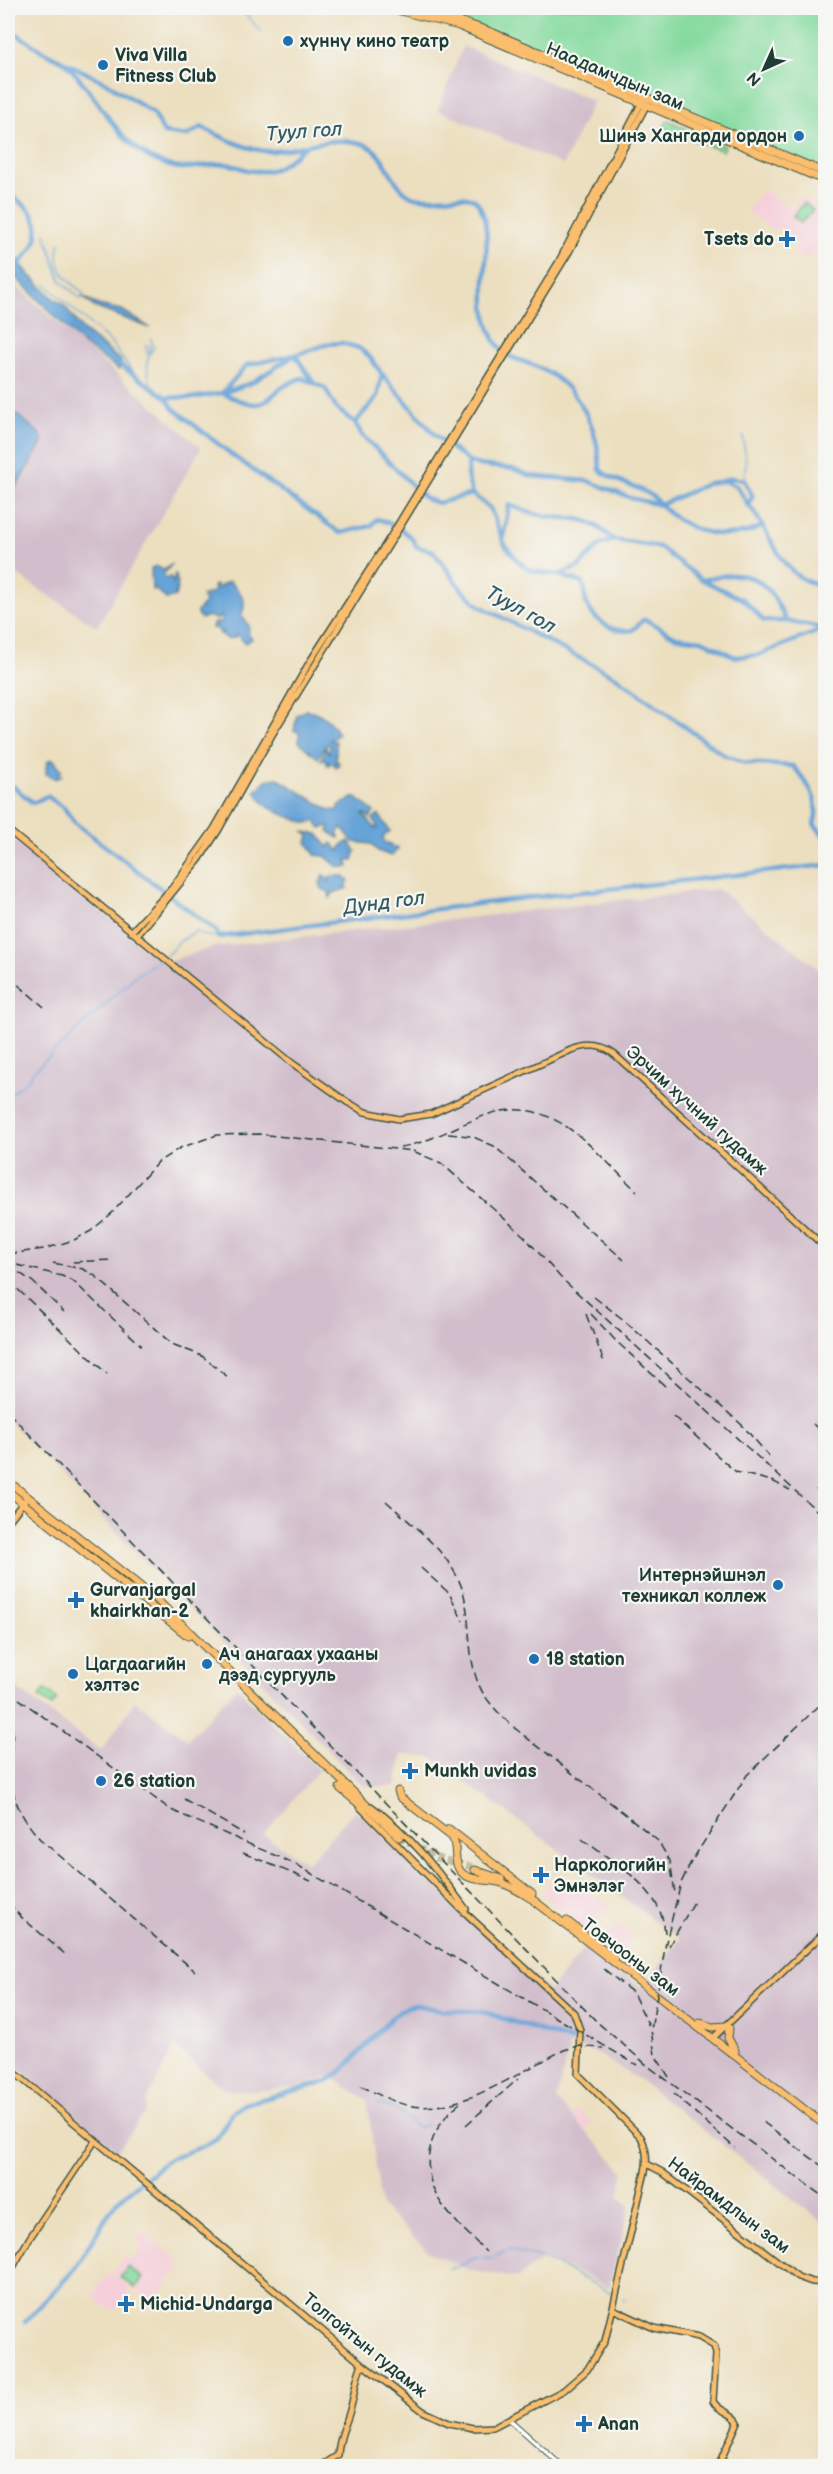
<svg xmlns="http://www.w3.org/2000/svg" width="833" height="2474" font-family="'Balsamiq Sans',sans-serif">
<style>
.built{fill:#f5cfda}
.industrial{fill:#d1bdcb}
.green{fill:#84da9e;stroke:#528c69;stroke-width:1.5}
.water{fill:#66a3d7;stroke:#427086;stroke-width:1.5}
.lines{fill:none;stroke-linecap:round;stroke-linejoin:round}
.stream{stroke:#66a3d7;stroke-width:1.5}
.river{stroke:#66a3d7;stroke-width:4.5}
.highway-tunnel{stroke:#c3bfa3;stroke-width:7;stroke-dasharray:7 3.5;stroke-linecap:butt}
.minor-casing{stroke:#3e5549;stroke-width:6}
.major-casing{stroke:#3e5549;stroke-width:8}
.highway-casing{stroke:#3e5549;stroke-width:9}
.minor{stroke:#fff;stroke-width:4}
.major{stroke:#fabe6e;stroke-width:5}
.highway{stroke:#fabe6e;stroke-width:7}
.rail{stroke:#1f3d34;stroke-width:1.5;stroke-dasharray:9 4.5;stroke-linecap:butt}
.poi-dot{fill:#1f6fb2;stroke:#f6f6f2;stroke-width:2}
.labels{text-anchor:middle;stroke-width:4.5;stroke-linejoin:round;paint-order:stroke}
.poi-label{font-size:18px;font-weight:bold;fill:#1f3d34;stroke:#f6f6f2;text-anchor:start}
.street-label{font-size:18px;fill:#1f3d34;stroke:#f6f6f2}
.water-label{font-size:20px;font-style:italic;fill:#345c65;stroke:#f6f6f2}
</style>
<rect width="100%" height="100%" fill="#f6f6f2"/>
<filter id="ink" filterUnits="userSpaceOnUse"><feTurbulence type="fractalNoise" baseFrequency=".0167" numOctaves="2"/><feDisplacementMap in="SourceGraphic" scale="12" xChannelSelector="R" yChannelSelector="G"/><feConvolveMatrix kernelMatrix="1 2 1 2 8 2 1 2 1" color-interpolation-filters="sRGB"/></filter>
<filter id="wash" filterUnits="userSpaceOnUse"><feTurbulence type="fractalNoise" baseFrequency=".008" numOctaves="4" result="noise"/><feDisplacementMap in="SourceGraphic" scale="24" xChannelSelector="R" yChannelSelector="G"/><feGaussianBlur stdDeviation="1.35" result="paint"/><feColorMatrix in="noise" values="0 0 0 0 0 0 0 0 0 0 0 0 0 0 0 0 0 1.4 0 .05"/><feComposite in="paint" operator="in"/></filter>
<g filter="url(#wash)">
<rect width="100%" height="100%" fill="#ecdfbf"/>
<path class="built" d="M764,189L792,209L802,196L825,213V240L810,257L807,255L804,259L793,250L797,245L780,226L775,232L747,211Z
M555,1876L572,1890H580L597,1900L599,1897L610,1904L589,1931L542,1894Z
M617,1923L634,1936L620,1952L605,1938Z
M578,2109L592,2123L585,2130L571,2115Z
M141,2232L175,2257L181,2267L153,2303L113,2273L124,2256L132,2261L143,2246L136,2241Z
M112,2274L132,2289L116,2310L107,2308L91,2295L107,2275Z"/>
<path class="industrial" d="M463,46L593,101L563,165L438,110Z
M8,279L201,448L97,627L8,569Z
M8,834L164,963L213,947L718,889L825,974V2224L642,2082L595,2052L570,2045L556,2100L624,2172L619,2196L630,2206L609,2287L545,2257L517,2278L471,2271L429,2252L381,2206L367,2100L330,2076L295,2087L254,2091L225,2090L174,2046L147,2100L145,2113L117,2151L8,2060V1766L10,1758L8,1682L101,1751L135,1701L188,1740L236,1687L319,1770L263,1835L307,1863L355,1810L549,1991L586,1946L642,1988L680,1939L433,1758L402,1754L396,1786H363L8,1420Z
M825,2318V2420L821,2418L822,2387L818,2355Z"/>
<path class="green" d="M403,8H825V172L817,174L440,18Z
M668,120L687,129L682,136L663,128Z
M690,130L725,146L723,151L686,137Z
M804,203L813,210L801,223L793,216Z
M45,1690L57,1699L52,1706L39,1697Z
M128,2267L143,2278L135,2288L120,2277Z"/>
<path class="water" d="M8,247L28,273L55,300L63,304L82,329L121,361L119,370L84,345L8,270Z
M83,297L98,305L122,310L150,328L94,307Z
M8,407L40,434L43,442L8,500Z
M172,564L163,575L166,579L170,576L173,583L175,573L178,584L175,597L166,599L157,590H152L151,568L156,566L164,570Z
M229,581C239,590 250,601 241,615L249,626L248,634L252,639L245,643L237,634L234,638L227,639L222,635L223,631L220,634L218,629L212,628L213,624L222,622L221,615L217,620L209,616L201,619L197,615V611L205,603L202,596L214,592L213,586L216,585L218,588Z
M306,710C320,711 332,722 338,734L330,741H336V762L338,761L339,765L336,767L332,762L329,765L328,761L327,764L326,759L321,760L326,748L329,753L331,746L326,745L318,758L299,742V732L294,731L297,715Z
M53,759L62,770L59,773L62,776L56,779L46,774V766L49,760Z
M277,778L328,809L338,811L339,806L355,797L374,812L370,818L366,814H363L375,828H378L373,819L379,815L390,831L383,837L384,842L398,849L391,856L378,851L371,844L353,842L342,827L338,832L339,838L329,832V826L321,828L315,821L307,823C294,819 275,813 264,803C259,799 260,796 255,792L266,780Z
M304,832L318,834L328,847L332,843L339,851L342,845L349,841L356,851L353,860H347L349,867H338L325,856L315,855L307,842L309,836Z
M324,875L329,882L330,876H345L349,881L346,885L348,888L333,893L330,898L329,892L322,889L320,883Z"/>
<g class="lines">
<path class="stream" d="M240,8L261,32
M45,233L61,281L81,299L84,294C65,278 53,268 60,242
M45,284L111,343L137,378
M146,344L147,354
M150,352V345
M151,387C148,371 143,359 154,348L151,339
M743,436L746,462L744,480
M166,956L179,942L196,931L203,935L218,937
M8,1096L28,1080L33,1072L135,976L162,958
M377,2104L395,2109L417,2127L428,2125
M449,2268L458,2267L474,2257L492,2258L509,2250L547,2260L614,2294
M623,2299L625,2301"/>
<path class="river" d="M8,28L42,51L107,83L153,113L164,133L186,136L202,127C223,138 252,153 275,151C304,148 329,136 360,143C389,150 387,184 412,196C429,203 469,190 477,202C502,237 467,304 499,347C506,358 524,361 535,366C577,383 598,425 600,470C614,482 633,484 649,494C656,498 662,507 669,513C696,535 731,542 763,526
M67,65C103,100 119,154 174,167C190,171 209,163 225,164C232,164 240,168 247,170C278,176 285,162 307,145
M8,194C45,215 47,239 15,267
M117,363L166,397L192,398L222,393L247,365L295,355L328,344L342,343L359,348L369,356L382,374L377,397L355,423L362,435L426,499L438,503L472,494L490,508L505,545L519,562L532,571L559,575L578,567L600,545L614,540L659,547L702,580L744,600L764,621H786L826,629
M383,375L435,435L469,462L479,465L513,469L531,476L588,481L631,498L660,505L709,483L724,481L736,486C745,499 754,511 762,525C777,550 790,585 826,585
M222,393C278,419 257,393 302,378L325,388L336,408L355,423
M222,393L251,383L295,355L312,380
M166,397L173,408L232,455L340,533L371,526L377,519C393,523 410,532 417,547L433,551L462,590L480,606L618,678L724,755L745,763L793,766C807,782 822,802 814,824L826,838
M469,462L467,475L472,494
M724,480L731,478L744,480L753,497L747,505
M503,538L509,505C520,509 533,515 545,516C580,521 584,513 614,540
M559,575L583,583C586,589 584,592 585,598C589,619 613,634 633,630L643,620H646L676,637L702,640L735,657L758,655L819,631
M702,580C750,568 766,576 786,621
M8,782L33,803L47,796L64,808L75,823L216,931L218,937L517,899L826,865
M25,2322L73,2271L116,2202L169,2159L206,2145L217,2138L233,2112L244,2104L326,2082L343,2070L391,2018L406,2007L416,2005L442,2010L484,2012L571,2041"/>
</g>
</g>
<g filter="url(#ink)">
<g class="lines">
<path class="highway-tunnel" d="M399,1837L437,1858L476,1868"/>
<defs>
<path id="minor" d="M509,2419L562,2466"/>
<path id="major" d="M8,830L292,1063L347,1102L365,1112L399,1119L431,1114L571,1050C587,1044 601,1044 615,1055L826,1248
M131,932L172,888L214,829L309,663L389,539L558,263L643,100
M137,936L199,860L218,831L272,735L569,252L646,106
M8,1522L25,1500
M371,1806C409,1833 438,1871 466,1909
M714,2037L826,1931
M8,2067L362,2364L423,2411L449,2423L473,2428L493,2427L564,2390L587,2370L605,2341L645,2172C648,2159 647,2149 641,2137L578,2074L580,2030L574,2013L459,1907L359,1806
M647,2164L662,2172L798,2277L812,2282L826,2283
M8,2276L29,2239L95,2141
M613,2309L654,2328L699,2337L714,2346L716,2354L713,2401C718,2412 733,2412 738,2422L718,2466
M321,2466L338,2455C339,2435 345,2428 350,2410C355,2394 355,2380 362,2364"/>
<path id="highway" d="M389,8L459,26L826,181
M422,8L491,32L826,173
M8,1481L155,1598L399,1837
M8,1491L188,1636
M340,1788L364,1808
M398,1791L400,1797L452,1837C458,1847 453,1859 459,1869C467,1883 489,1878 502,1883C513,1887 522,1893 532,1899L826,2126
M449,1829L532,1894
M475,1870L501,1879
M567,1921L615,1958
M700,2023L712,2027L726,2026
M729,2028L728,2038L735,2051"/>
</defs>
<use href="#minor" class="minor-casing"/>
<use href="#major" class="major-casing"/>
<use href="#highway" class="highway-casing"/>
<use href="#minor" class="minor"/>
<use href="#major" class="major"/>
<use href="#highway" class="highway"/>
<path class="rail" d="M8,976L44,1007
M448,1134L471,1136L494,1146L624,1260
M400,1147C428,1143 452,1128 478,1118C550,1088 589,1147 637,1191
M8,1254L44,1249L74,1240L91,1231L112,1213L158,1162L180,1148L217,1135L258,1134L413,1151L441,1163L524,1236L560,1277L826,1519
M73,1262L112,1260
M53,1263L83,1269L94,1275L172,1344L202,1356L229,1378
M8,1265L33,1282L64,1312
M17,1265L62,1276L74,1282L142,1346
M8,1280L107,1374
M594,1297L620,1317L742,1425L769,1456
M586,1314L604,1362
M591,1314L615,1340L666,1387
M8,1412L597,2022L648,2066L826,2199
M673,1416L736,1472L772,1481L790,1490
M813,1424L826,1436
M820,1443L826,1449
M816,1489L826,1498
M386,1501C415,1528 454,1555 464,1595C472,1627 466,1664 483,1693C500,1720 529,1739 553,1758C588,1786 624,1812 658,1841L670,1861L675,1893
M421,1568L449,1593L463,1621
M8,1691L171,1810L297,1865L637,2065
M8,1705L13,1729L10,1770
M11,1762C9,1794 19,1815 40,1839L195,1971
M184,1799L244,1834
M582,1839C615,1864 662,1887 665,1933
M243,1853L311,1881
M8,1902L20,1916L66,1955
M669,1946L694,1902
M604,1969L633,1993L649,2026
M669,2077L655,2055L651,2030L666,1942L681,1883L691,1862L747,1775L826,1699
M361,2086C378,2094 395,2104 413,2106C463,2113 520,2071 564,2050L578,2046L603,2048
M674,2094L735,2148
M460,2103C429,2127 417,2168 441,2203C453,2221 471,2236 486,2252
M763,2122L826,2169
M466,2125L518,2079"/>
</g>
</g>
<g class="poi-dot">
<circle cx="288" cy="41" r="6"/>
<circle cx="103" cy="65" r="6"/>
<circle cx="799" cy="136" r="6"/>
<path d="M784 230h6v6h6v6h-6v6h-6v-6h-6v-6h6z"/>
<circle cx="778" cy="1585" r="6"/>
<path d="M73 1591h6v6h6v6h-6v6h-6v-6h-6v-6h6z"/>
<circle cx="534" cy="1659" r="6"/>
<circle cx="207" cy="1664" r="6"/>
<circle cx="73" cy="1674" r="6"/>
<path d="M407 1762h6v6h6v6h-6v6h-6v-6h-6v-6h6z"/>
<circle cx="101" cy="1781" r="6"/>
<path d="M538 1866h6v6h6v6h-6v6h-6v-6h-6v-6h6z"/>
<path d="M123 2295h6v6h6v6h-6v6h-6v-6h-6v-6h6z"/>
<path d="M581 2415h6v6h6v6h-6v6h-6v-6h-6v-6h6z"/>
</g>
<g class="labels">
<g class="poi-label">
<text x="300" y="47">хүннү кино театр</text>
<text x="115" y="61">Viva Villa<tspan x="115" dy="21">Fitness Club</tspan></text>
<text x="787" y="142" text-anchor="end">Шинэ Хангарди ордон</text>
<text x="774" y="245" text-anchor="end">Tsets do</text>
<text x="766" y="1581" text-anchor="end">Интернэйшнэл<tspan x="766" dy="21">техникал коллеж</tspan></text>
<text x="90" y="1596">Gurvanjargal<tspan x="90" dy="21">khairkhan-2</tspan></text>
<text x="219" y="1660">Ач анагаах ухааны<tspan x="219" dy="21">дээд сургууль</tspan></text>
<text x="546" y="1665">18 station</text>
<text x="85" y="1670">Цагдаагийн<tspan x="85" dy="21">хэлтэс</tspan></text>
<text x="424" y="1777">Munkh uvidas</text>
<text x="113" y="1787">26 station</text>
<text x="554" y="1871">Наркологийн<tspan x="554" dy="21">Эмнэлэг</tspan></text>
<text x="140" y="2310">Michid-Undarga</text>
<text x="598" y="2430">Anan</text>
</g>
<g class="street-label">
<text transform="translate(615 76) rotate(23)" y="6">Наадамчдын зам</text>
<text transform="translate(697 1110) rotate(42)" y="6">Эрчим хүчний гудамж</text>
<text transform="translate(631 1957) rotate(37)" y="6">Товчооны зам</text>
<text transform="translate(729 2205) rotate(37)" y="6">Найрамдлын зам</text>
<text transform="translate(365 2345) rotate(39)" y="6">Толгойтын гудамж</text>
</g>
<g class="water-label">
<text transform="translate(304 131) rotate(-4)" y="7">Туул гол</text>
<text transform="translate(521 609) rotate(29)" y="7">Туул гол</text>
<text transform="translate(384 902) rotate(-7)" y="7">Дунд гол</text>
</g>
</g>
<rect width="833" height="2474" fill="none" stroke="#f6f6f2" stroke-width="30"/>
<g transform="translate(764 69) rotate(225)" stroke="#f6f6f2" stroke-width="4.5" paint-order="stroke">
<path d="M0-4.5L10 22L0 15L-10 22Z" fill="#1f3d34"/>
<text y="-9" font-size="16" font-weight="bold" text-anchor="middle" fill="#1f3d34">N</text>
</g>
</svg>
